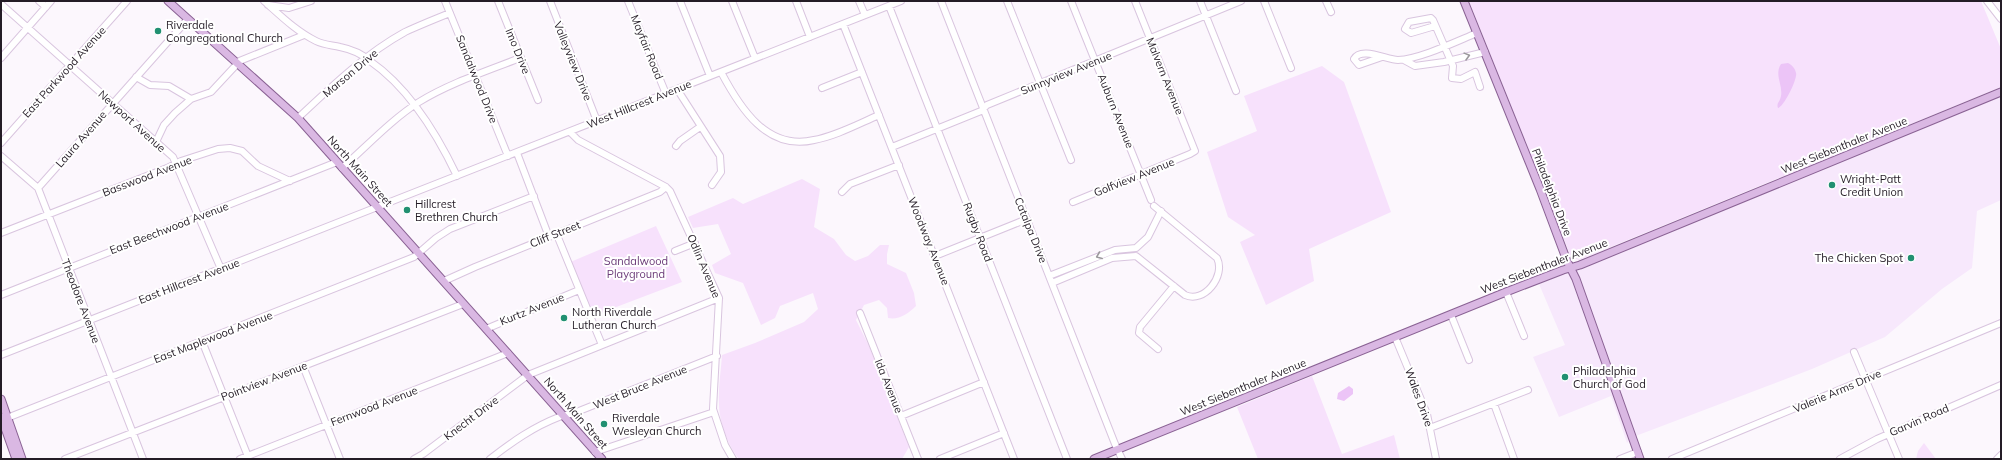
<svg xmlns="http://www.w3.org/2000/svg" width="2002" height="460" font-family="Mulish,sans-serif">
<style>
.built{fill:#f7e8fc}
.green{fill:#f7e1fc}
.water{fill:#ecc4f7}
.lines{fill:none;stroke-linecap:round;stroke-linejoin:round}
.minor-casing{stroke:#d9c5df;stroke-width:8}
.major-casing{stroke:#8a6294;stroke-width:9}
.minor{stroke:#fff;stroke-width:6}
.major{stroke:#dab8e3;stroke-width:7}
.oneway{stroke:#9c999d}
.poi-dot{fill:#219071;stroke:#fff;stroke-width:1.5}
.labels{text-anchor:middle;stroke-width:4;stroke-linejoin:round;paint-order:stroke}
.poi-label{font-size:11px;fill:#241c26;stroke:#fff;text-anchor:start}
.street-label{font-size:11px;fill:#241c26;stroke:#fff}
.park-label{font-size:11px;fill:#6b3b78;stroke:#fff}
</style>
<rect width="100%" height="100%" fill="#fcf7fd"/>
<path class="built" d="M2001,96V200L1977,211L1972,268L1942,289L1885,337L1812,369L1633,437L1627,443L1611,396L1559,417L1533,357L1565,345L1539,284Z"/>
<path class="green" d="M1469,1H1981L2001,49V87L1579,260L1571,257Z
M1322,66L1344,82L1391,212L1309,249L1314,281L1266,305L1240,242L1255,235L1228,217L1207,152L1257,131L1244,96Z
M802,179L820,189L814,227L834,239L846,255L855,261L868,256L880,245H889L887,254V264L906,273L914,293L916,306C908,314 899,320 888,318L887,308L879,300L864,305L856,320L869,346L909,447L902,459H739C728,446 719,421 719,404C718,388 721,371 722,355L755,343L804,322L818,309L813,293L780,306L775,318L761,325L743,283L715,273L712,265L731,254L718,224L693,228L688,217L733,198L743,204Z
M656,226L682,282L590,317L568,263Z
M1312,376L1342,454L1394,435L1400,459H1258L1237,407Z
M1924,443L1936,459H1916L1918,451Z"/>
<path class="water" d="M1788,63C1792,65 1795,68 1796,73C1798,78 1784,107 1778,108C1776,103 1780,102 1781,96C1783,85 1774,75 1781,64Z
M1349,386L1353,389V394L1344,401L1337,399L1338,393Z"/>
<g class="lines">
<defs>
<path id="minor" d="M39,1L46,7
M264,1C281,16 296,31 316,41C324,45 332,45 340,47C350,49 362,54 370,61C409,88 437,134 457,176
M445,1L508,156
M498,1L538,100
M550,1L597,121
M628,1L666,94
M680,1L710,76
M732,1L755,58
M796,1L810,37
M859,1L865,15
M941,1L1115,444L1122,459
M1007,1L1071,160
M1071,1L1151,200
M1200,1L1236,91
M1264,1L1291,68
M1326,1L1331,12
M1987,1L2001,19
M1,4L173,157L221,269
M268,5L289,8L311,1
M889,6L1067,459
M843,24L1014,459
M1435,26L1411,33L1405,29L1409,22L1431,18L1433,20L1453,66L1452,78L1461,79L1475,72L1480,87
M1382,57L1359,65L1354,59C1361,46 1387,60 1398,60C1420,59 1455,42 1477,33
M1,58L51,1
M1404,60L1415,66L1444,62L1485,52
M237,62L304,35
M721,72C740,108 767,151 814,140C836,136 858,124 879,115
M136,77L150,85L169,86L191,99
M822,88L862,72
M677,89L720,156L721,172L712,185
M298,118C331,87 365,54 405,32C420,25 435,19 450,13
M570,132L578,140L666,187L670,191L719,298L713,409L725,445L733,459
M156,142L164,125L175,113L191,99L211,92L238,63
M1,143L127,1
M676,146L680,141L700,127
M892,147L981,111L987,105L1241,1
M517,153L549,237
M1,156L38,188L143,459
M342,168C367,146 391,120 419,102C450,83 487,71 520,58
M38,188L188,19
M842,192L850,184L899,165
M1073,202L1190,154L1195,151L1135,1
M1,233L167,168L181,161L218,149L230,148L242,151L258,166L290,181
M557,235L602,345
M675,251L695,243
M935,256L1027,219
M1049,276L1115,250L1136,248L1148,237L1161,211
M444,281L475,267L660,192L666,187
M1052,283L1112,258L1136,256L1185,295C1204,304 1226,276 1217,258L1154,206
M1506,292L1524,336
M1,295L337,162
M860,313L918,459
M1451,315L1469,360
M486,329L579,290
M1395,337L1427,414L1436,459
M202,341L249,459
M1158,349L1139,333L1140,327L1174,286
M1854,352L1899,459
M1,355L901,1
M303,366L340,459
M1494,404L1514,459
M901,416L984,382
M7,418L414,257L436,238L450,229L534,196
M1430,428L1528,390
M595,452L714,412
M65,459L463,304
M240,459L508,353
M414,459L423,454L528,375L719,298
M490,459C512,442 533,427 559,417C564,415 569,415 574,413L717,356
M940,459L1004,433
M1620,459L1638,452
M1672,459L2001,323
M1840,459L1877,439L2001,385
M1997,459L2001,455"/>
<path id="major" d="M168,1L298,118L602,459
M1464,1L1540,189L1567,261L1576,279L1640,459
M1,399L22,459
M1,417L16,459
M1094,459L1506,292L1563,270L1580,265L2001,92"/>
</defs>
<use href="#minor" class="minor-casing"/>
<use href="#major" class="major-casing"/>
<use href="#minor" class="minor"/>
<use href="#major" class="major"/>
</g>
<defs><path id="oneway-chevron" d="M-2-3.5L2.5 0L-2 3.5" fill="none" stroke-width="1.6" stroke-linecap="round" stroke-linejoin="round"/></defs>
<g class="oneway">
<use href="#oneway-chevron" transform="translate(1467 56) rotate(-15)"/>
<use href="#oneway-chevron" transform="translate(1099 256) rotate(158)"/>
</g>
<g class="poi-dot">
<circle cx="158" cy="31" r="4"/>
<circle cx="1832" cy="185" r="4"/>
<circle cx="407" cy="210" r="4"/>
<circle cx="1911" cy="258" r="4"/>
<circle cx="564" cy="318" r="4"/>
<circle cx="1565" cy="377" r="4"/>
<circle cx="604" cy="424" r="4"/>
</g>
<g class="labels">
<g class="poi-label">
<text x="166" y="29">Riverdale<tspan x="166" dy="13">Congregational Church</tspan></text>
<text x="1840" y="183">Wright-Patt<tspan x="1840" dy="13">Credit Union</tspan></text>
<text x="415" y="208">Hillcrest<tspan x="415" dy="13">Brethren Church</tspan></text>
<text x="1903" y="262" text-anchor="end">The Chicken Spot</text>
<text x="572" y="316">North Riverdale<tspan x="572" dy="13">Lutheran Church</tspan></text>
<text x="1573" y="375">Philadelphia<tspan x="1573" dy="13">Church of God</tspan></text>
<text x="612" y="422">Riverdale<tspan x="612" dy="13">Wesleyan Church</tspan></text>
</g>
<g class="street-label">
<text transform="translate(647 47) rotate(68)" y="4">Mayfair Road</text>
<text transform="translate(518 51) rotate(68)" y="4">Imo Drive</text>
<text transform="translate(573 61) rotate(68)" y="4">Valleyview Drive</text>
<text transform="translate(64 72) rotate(-48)" y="4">East Parkwood Avenue</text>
<text transform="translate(350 73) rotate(-40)" y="4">Marson Drive</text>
<text transform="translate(1066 73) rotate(-22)" y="4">Sunnyview Avenue</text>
<text transform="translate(1165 76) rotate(68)" y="4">Malvern Avenue</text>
<text transform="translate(477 79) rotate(68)" y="4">Sandalwood Drive</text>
<text transform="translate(639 104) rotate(-22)" y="4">West Hillcrest Avenue</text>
<text transform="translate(1116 111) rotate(68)" y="4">Auburn Avenue</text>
<text transform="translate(132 121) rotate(42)" y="4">Newport Avenue</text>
<text transform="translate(81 139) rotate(-49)" y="4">Laura Avenue</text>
<text transform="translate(1844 145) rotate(-22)" y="4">West Siebenthaler Avenue</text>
<text transform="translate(360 171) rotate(48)" y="4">North Main Street</text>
<text transform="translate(147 176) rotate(-21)" y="4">Basswood Avenue</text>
<text transform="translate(1134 177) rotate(-22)" y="4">Golfview Avenue</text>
<text transform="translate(1552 192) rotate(69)" y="4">Philadelphia Drive</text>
<text transform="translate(169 228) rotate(-21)" y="4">East Beechwood Avenue</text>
<text transform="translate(1031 230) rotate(68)" y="4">Catalpa Drive</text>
<text transform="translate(978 232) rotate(69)" y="4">Rugby Road</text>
<text transform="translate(555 234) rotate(-22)" y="4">Cliff Street</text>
<text transform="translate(929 241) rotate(68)" y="4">Woodway Avenue</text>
<text transform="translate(704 266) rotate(67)" y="4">Odlin Avenue</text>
<text transform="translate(1544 266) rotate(-21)" y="4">West Siebenthaler Avenue</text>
<text transform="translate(189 281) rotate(-21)" y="4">East Hillcrest Avenue</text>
<text transform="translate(81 301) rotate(69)" y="4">Theodore Avenue</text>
<text transform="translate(532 309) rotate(-22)" y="4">Kurtz Avenue</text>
<text transform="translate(213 337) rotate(-21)" y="4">East Maplewood Avenue</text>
<text transform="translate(264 381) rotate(-21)" y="4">Pointview Avenue</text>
<text transform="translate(889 386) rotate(68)" y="4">Ida Avenue</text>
<text transform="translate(640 387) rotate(-22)" y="4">West Bruce Avenue</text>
<text transform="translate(1243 387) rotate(-22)" y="4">West Siebenthaler Avenue</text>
<text transform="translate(1837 391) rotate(-23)" y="4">Valerie Arms Drive</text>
<text transform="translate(1419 397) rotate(70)" y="4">Wales Drive</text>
<text transform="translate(374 406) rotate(-21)" y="4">Fernwood Avenue</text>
<text transform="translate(576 413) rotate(49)" y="4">North Main Street</text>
<text transform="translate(471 418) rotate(-37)" y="4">Knecht Drive</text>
<text transform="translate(1919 420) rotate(-24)" y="4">Garvin Road</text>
</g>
<g class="park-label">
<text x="636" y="265">Sandalwood<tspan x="636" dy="13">Playground</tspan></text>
</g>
</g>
<rect width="2002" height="460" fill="none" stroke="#241c26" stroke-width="4"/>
</svg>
